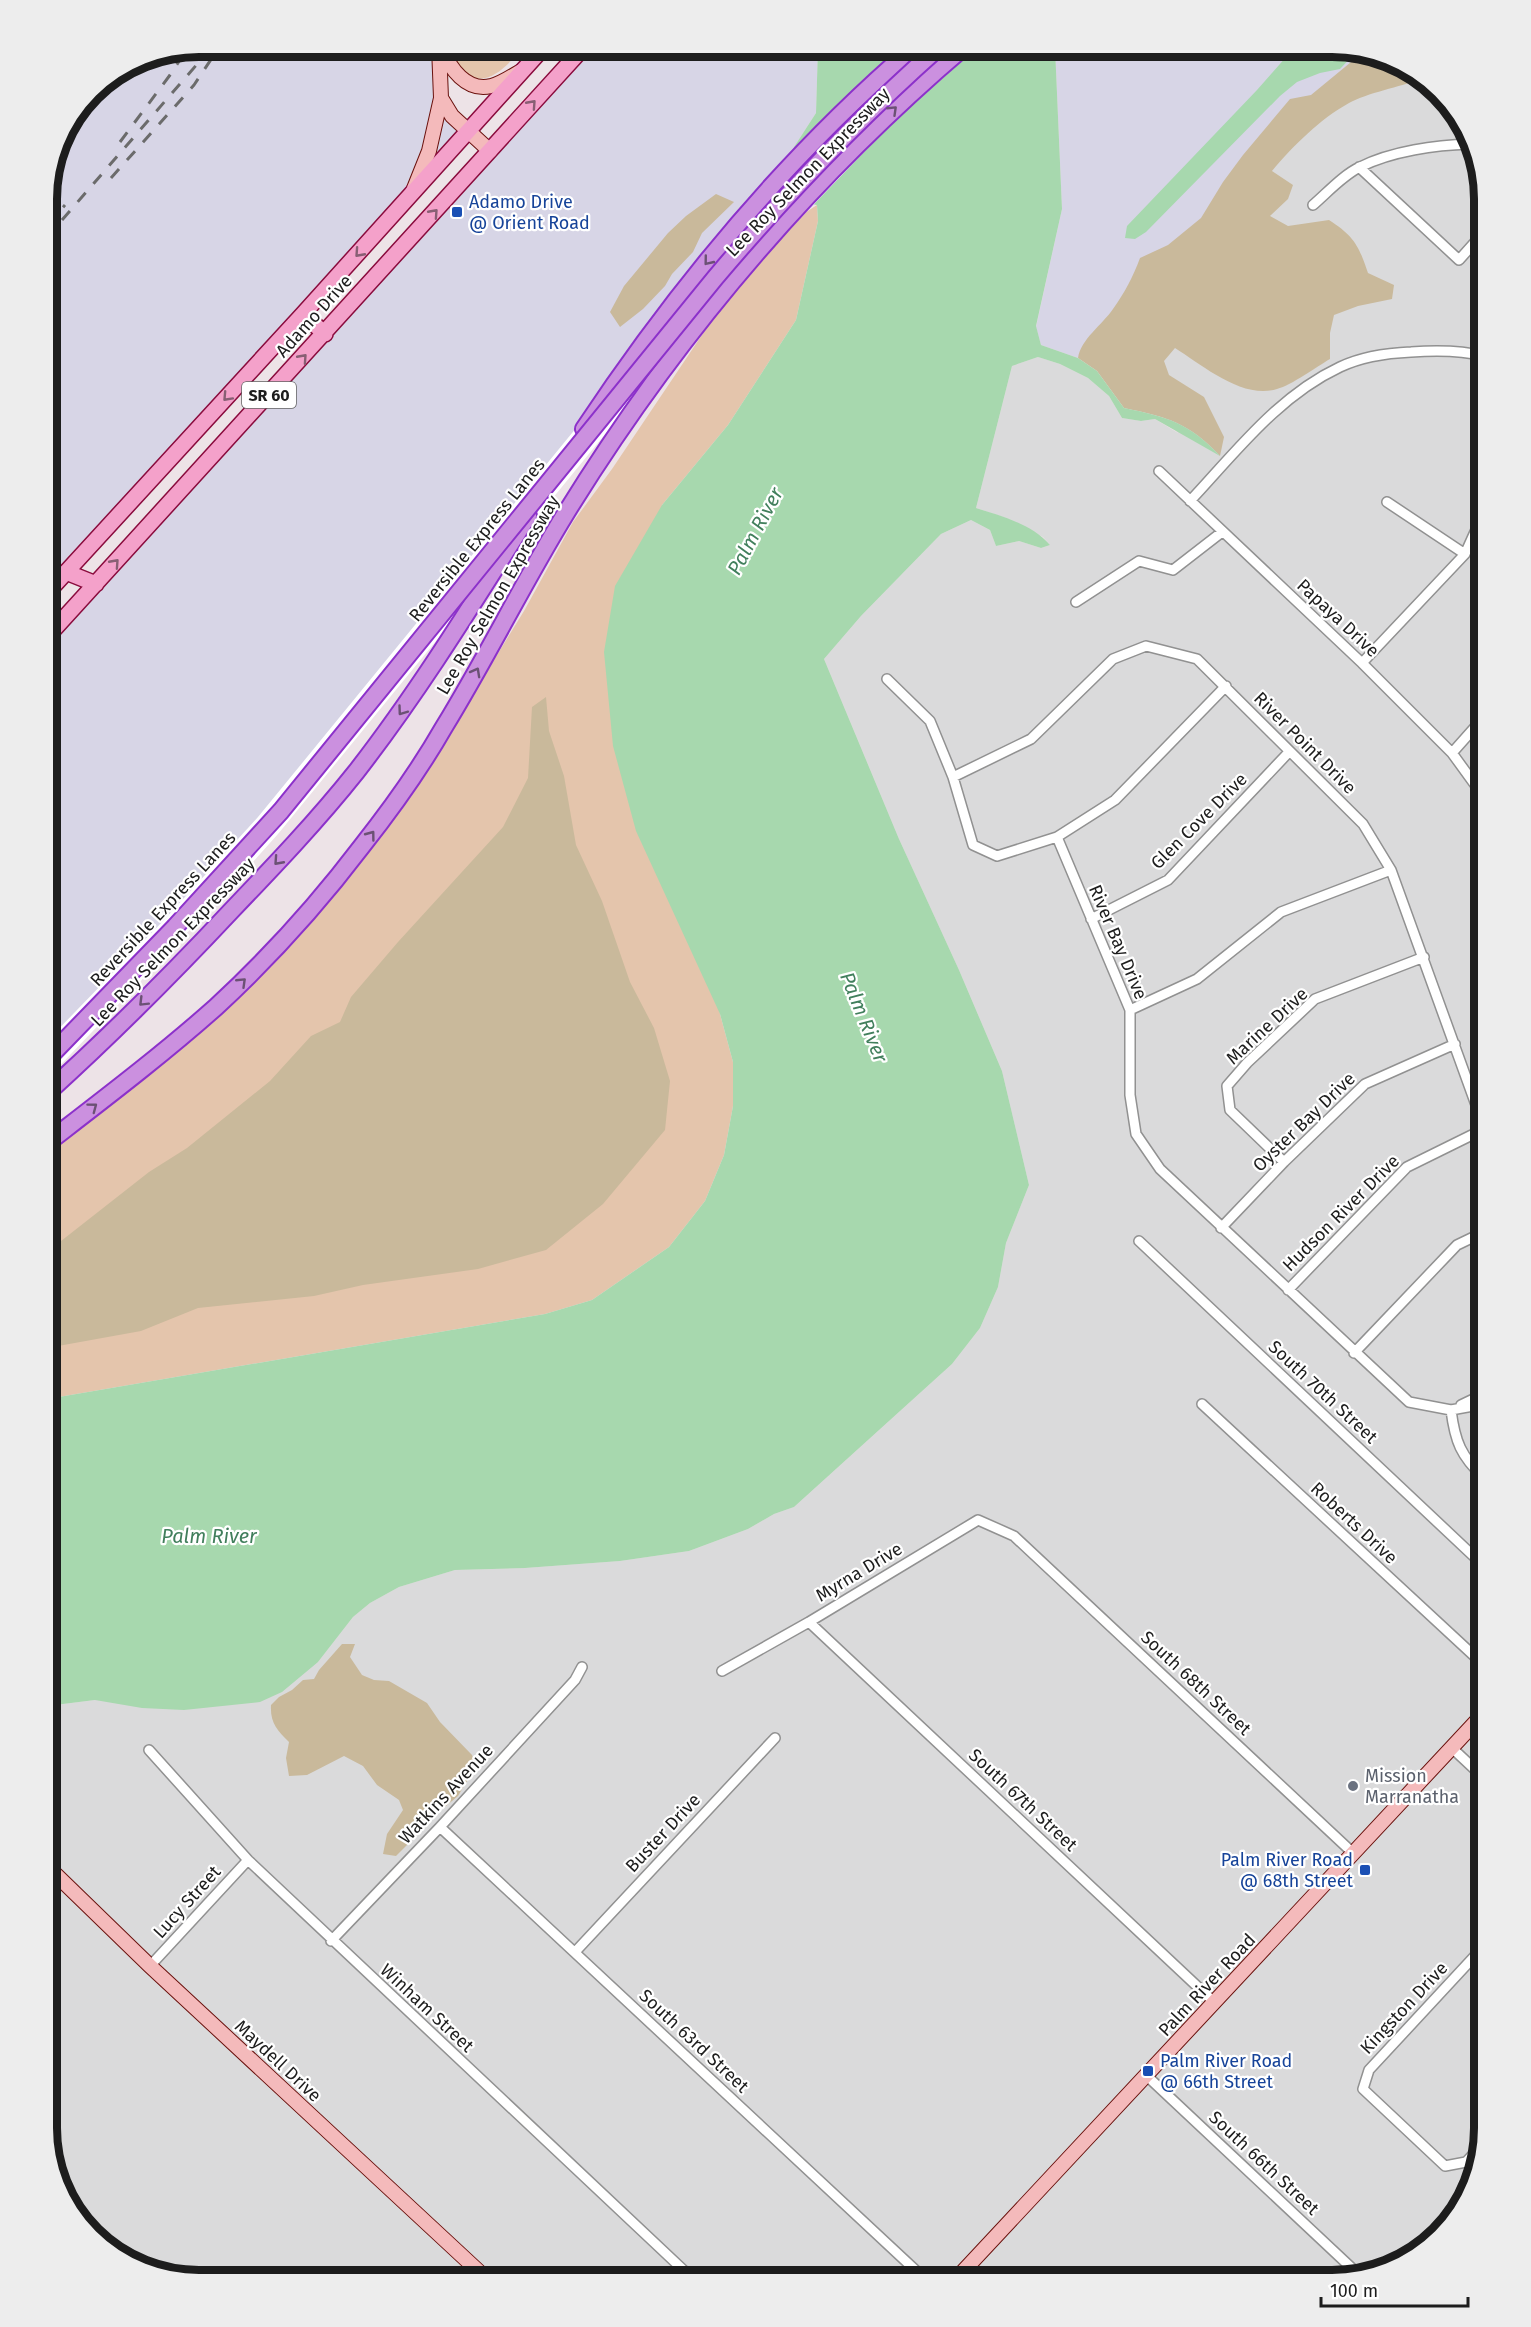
<svg xmlns="http://www.w3.org/2000/svg" width="1531" height="2327" font-family="'Fira Sans',sans-serif">
<style>
.residential{fill:#dadadb}
.industrial{fill:#d7d5e6}
.grass{fill:#e4c5ac}
.forest{fill:#c9b99b}
.water{fill:#a7d8ae}
.pier{fill:#fff}
.lines{fill:none;stroke-linecap:round;stroke-linejoin:round}
.street-casing{stroke:#919191;stroke-width:12}
.secondary-casing{stroke:#6a110d;stroke-width:16}
.primary-casing{stroke:#8a0b3d;stroke-width:18}
.highway-casing{stroke:#8c31ca;stroke-width:20}
.street{stroke:#fff;stroke-width:9}
.secondary{stroke:#f4babb;stroke-width:14}
.primary{stroke:#f4a1ca;stroke-width:15}
.highway{stroke:#cb90df;stroke-width:16}
.rail{stroke:#6b6b6b;stroke-width:3;stroke-dasharray:12 12;stroke-linecap:butt}
.highway-bridge-casing{stroke:#8c31ca;stroke-width:20;stroke-linecap:butt}
.highway-bridge{stroke:#cb90df;stroke-width:16}
.oneway{stroke:#885f74}
.oneway2{stroke:#6b5174}
.transit-dot{fill:#1a4fb4;stroke:#fff;stroke-width:2}
.worship-dot{fill:#6b7280;stroke:#fff;stroke-width:2}
.labels{text-anchor:middle;stroke-width:4.5;stroke-linejoin:round;paint-order:stroke}
.shield{fill:#fff;stroke:#616161;stroke-width:1.5}
.shield-label{font-size:16px;font-weight:bold;fill:#1d1d1d}
.street-label{font-size:18px;fill:#1d1d1d;stroke:#fff}
.transit-label{font-size:18px;fill:#164399;stroke:#fff;text-anchor:start}
.worship-label{font-size:18px;fill:#5b616d;stroke:#fff;text-anchor:start}
.water-label{font-size:20px;font-style:italic;fill:#417f5c;stroke:#fff}
.rim{fill:none;stroke:#1d1d1d;stroke-width:8}
</style>
<rect width="100%" height="100%" fill="#ede3e7"/>
<path class="residential" d="M1396,63L1409,67L1464,123L1484,199V714L1453,753L1484,720V1710L953,2280H488L47,1864V1706L95,1700L318,1662L353,1617L370,1603L399,1587L455,1570L525,1568L620,1561L689,1551L748,1529L774,1514L794,1507L952,1364L980,1328L998,1287L1006,1243L1029,1185L1002,1071L959,970L899,839L824,659L861,616L941,534L971,520L990,530L996,546L1019,541L1041,548L1050,545L1043,537L1009,519L976,508L1012,366L1038,357L1060,364L1088,378L1109,396L1122,418L1141,421L1155,419L1178,433L1164,417L1124,408L1275,152Z
M1484,1716V2129L1464,2205L1408,2260L1360,2273L1150,2077Z
M47,1868L484,2280H189L122,2260L67,2204L47,2128Z
M1145,2082L1352,2275L1332,2280H960Z"/>
<path class="industrial" d="M199,47H436L441,104L462,130L47,585V189L62,132L91,91L141,58Z
M586,47H818L816,113L794,147L791,163L508,544L47,1060V635Z
M1055,47H1342L1386,60L1295,126L1175,291L1078,358L1041,345L1036,327L1062,209Z"/>
<path class="grass" d="M443,47H524C508,64 486,93 461,70C454,64 449,54 443,47Z
M817,205L818,221L796,320L728,425L662,505L720,1014L733,1062V1106L724,1155L705,1201L669,1247L592,1300L545,1314L47,1399V1155L205,1010L335,875L467,704L524,611L573,522L612,469L712,320L763,254L797,218Z"/>
<path class="forest" d="M1362,53L1409,67L1421,79C1400,87 1367,93 1349,103C1320,119 1293,146 1272,171L1293,185L1288,199L1270,216L1288,226L1329,220C1354,236 1359,246 1368,273L1394,285L1392,299L1358,306L1334,315L1330,333V359C1316,367 1292,385 1277,389C1243,400 1202,365 1175,348L1164,361L1169,375L1204,397L1224,437L1220,456C1189,423 1168,417 1124,408L1097,371L1078,358C1081,339 1102,325 1113,309C1125,292 1133,277 1140,258L1168,245L1201,218L1223,182L1243,155L1290,99L1311,95Z
M716,194L734,202L702,233L693,252L672,274L665,286L643,309L620,327L610,312L624,286L668,233L686,216Z
M546,697L549,731L564,776L576,845L602,901L630,982L654,1028L670,1081L665,1130L603,1204L546,1250L478,1269L363,1285L314,1296L198,1308L141,1331L47,1348V1252L149,1172L187,1148L270,1081L311,1036L340,1022L351,997L398,942L503,827L528,778L532,707Z
M342,1644H355L350,1657L362,1675L374,1680L389,1681L427,1703L440,1722L472,1755L476,1766L458,1796L446,1806L433,1811L419,1833L396,1856L383,1854L387,1834L403,1810L399,1800L377,1785L363,1766L344,1756L307,1775L289,1776L286,1758L289,1742C277,1730 270,1723 271,1705L279,1697L292,1690L303,1680L314,1679L319,1670Z"/>
<path class="water" d="M818,47H1055L1062,209L1036,326L1041,345L1078,358L1097,371L1124,408C1168,417 1189,423 1220,456L1155,419L1141,421L1122,418L1109,396L1088,378L1060,364L1038,357L1012,366L976,508C1001,516 1032,524 1050,545L1041,548L1019,541L996,546L990,530L971,520L941,534L861,616L824,659L899,839L959,970L1002,1071L1029,1185L1006,1243L998,1287L980,1328L952,1364L794,1507L774,1514L748,1529L689,1551L620,1561L525,1568L455,1570L399,1587L370,1603L353,1617L318,1662L282,1692L260,1702L184,1710L142,1708L95,1700L47,1706V1399L545,1314L592,1300L669,1247L705,1201L724,1155L733,1106V1062L720,1014L636,831L613,746L604,652L615,586L662,505L728,425L796,320L818,221L817,205L794,201L790,174L794,147L816,113Z
M1295,47H1342L1357,51L1340,69L1320,73L1297,82L1280,96L1146,232L1135,239L1125,238L1127,226L1257,90Z"/>
<path class="pier" d="M900,47H978L892,123L794,225L792,208L678,345L278,834L226,892L47,1079V1041L164,920L258,817L608,389L790,172L789,154Z"/>
<g class="lines">
<defs>
<path id="street" d="M1359,167L1459,260L1484,232
M1313,205C1327,193 1343,175 1360,167C1392,151 1436,145 1470,144
M1159,471L1362,663L1452,753L1484,797
M1190,501C1235,453 1278,396 1340,367C1361,357 1388,353 1411,352C1437,350 1460,350 1484,356
M1387,502L1465,554
M1076,602L1139,561L1173,570L1222,532
M1362,663L1465,554L1484,512
M887,679L930,721L953,777L973,845L997,856L1057,837L1115,800L1226,686
M1452,753L1484,717
M953,777L1031,739L1113,659L1146,646L1197,659L1363,824L1391,870L1484,1127
M1057,837L1130,1010V1095L1136,1134L1160,1169L1409,1402L1451,1410L1484,1404
M1091,919L1168,880L1289,752
M1130,1010L1197,979L1281,912L1391,870
M1284,1162L1230,1110L1227,1086L1247,1063L1315,999L1424,957
M1221,1228L1284,1162L1365,1084L1455,1044
M1139,1241L1484,1566
M1288,1290L1407,1167L1484,1129
M1354,1353L1457,1245L1484,1232
M1202,1404L1484,1665
M1461,1405L1484,1394
M1451,1410C1455,1442 1461,1456 1484,1478
M809,1622L1215,2003
M722,1671L809,1622L978,1520L1014,1536L1354,1854
M1452,1748L1484,1778
M149,1750L248,1860L694,2280
M440,1827L926,2280
M331,1941L440,1827L575,1680L582,1667
M575,1952L775,1738
M150,1966L248,1860
M1147,2076L1358,2274
M1480,2147L1466,2162L1445,2166L1363,2089L1369,2070L1484,1946"/>
<path id="secondary" d="M439,47L441,98L452,116L490,151
M442,49C450,68 466,92 491,86C501,84 512,76 521,71
M413,191L429,151L441,98
M47,1866L150,1966L488,2280
M955,2280L1484,1713"/>
<path id="primary" d="M303,314L325,334
M66,572L96,584
M47,593L303,314L544,47
M47,637L584,47"/>
<path id="highway" d="M584,429C677,289 786,157 914,47
M47,1093C111,1035 172,974 231,911C274,866 317,821 356,772C419,691 473,603 528,516
M47,1143C104,1099 162,1055 216,1007C269,958 318,904 362,846C392,808 420,769 444,727C487,657 523,583 566,513C674,338 808,180 964,47"/>
</defs>
<use href="#street" class="street-casing"/>
<use href="#secondary" class="secondary-casing"/>
<use href="#primary" class="primary-casing"/>
<use href="#highway" class="highway-casing"/>
<use href="#street" class="street"/>
<use href="#secondary" class="secondary"/>
<use href="#primary" class="primary"/>
<use href="#highway" class="highway"/>
<path class="rail" d="M120,142L170,75L187,49
M111,178L194,85L214,55
M62,220L212,47
M47,225L65,205"/>
<defs>
<path id="highway-bridge" d="M47,1059L175,927L281,811L715,278C785,195 858,119 939,47"/>
</defs>
<use href="#highway-bridge" class="highway-bridge-casing"/>
<use href="#highway-bridge" class="highway-bridge"/>
</g>
<defs><path id="oneway-chevron" d="M-2-3.5L2.5 0L-2 3.5" fill="none" stroke-width="1.6" stroke-linecap="round" stroke-linejoin="round" transform="scale(1.5)"/></defs>
<g class="oneway">
<use href="#oneway-chevron" transform="translate(532 104) rotate(-48)"/>
<use href="#oneway-chevron" transform="translate(434 213) rotate(-48)"/>
<use href="#oneway-chevron" transform="translate(359 253) rotate(132)"/>
<use href="#oneway-chevron" transform="translate(303 358) rotate(-48)"/>
<use href="#oneway-chevron" transform="translate(227 397) rotate(133)"/>
<use href="#oneway-chevron" transform="translate(115 563) rotate(-48)"/>
</g>
<g class="oneway2">
<use href="#oneway-chevron" transform="translate(893 110) rotate(-44)"/>
<use href="#oneway-chevron" transform="translate(708 261) rotate(129)"/>
<use href="#oneway-chevron" transform="translate(476 672) rotate(-61)"/>
<use href="#oneway-chevron" transform="translate(402 711) rotate(126)"/>
<use href="#oneway-chevron" transform="translate(371 835) rotate(-53)"/>
<use href="#oneway-chevron" transform="translate(278 861) rotate(132)"/>
<use href="#oneway-chevron" transform="translate(242 982) rotate(-44)"/>
<use href="#oneway-chevron" transform="translate(143 1002) rotate(135)"/>
<use href="#oneway-chevron" transform="translate(93 1107) rotate(-37)"/>
</g>
<g class="transit-dot">
<rect x="451" y="206" width="12" height="12" rx="3"/>
<rect x="1359" y="1864" width="12" height="12" rx="3"/>
<rect x="1142" y="2065" width="12" height="12" rx="3"/>
</g>
<circle class="worship-dot" cx="1353" cy="1786" r="6"/>
<g class="labels">
<rect class="shield" x="242" y="382" width="54" height="26" rx="4.5"/>
<g class="shield-label">
<text x="269" y="401">SR 60</text>
</g>
<g class="street-label">
<text transform="translate(808 172) rotate(-46)" y="6">Lee Roy Selmon Expressway</text>
<text transform="translate(314 316) rotate(-48)" y="6">Adamo Drive</text>
<text transform="translate(477 540) rotate(-51)" y="6">Reversible Express Lanes</text>
<text transform="translate(498 595) rotate(-60)" y="6">Lee Roy Selmon Expressway</text>
<text transform="translate(1338 618) rotate(43)" y="6">Papaya Drive</text>
<text transform="translate(1305 743) rotate(45)" y="6">River Point Drive</text>
<text transform="translate(1199 821) rotate(-45)" y="6">Glen Cove Drive</text>
<text transform="translate(163 909) rotate(-47)" y="6">Reversible Express Lanes</text>
<text transform="translate(173 942) rotate(-46)" y="6">Lee Roy Selmon Expressway</text>
<text transform="translate(1118 942) rotate(67)" y="6">River Bay Drive</text>
<text transform="translate(1267 1026) rotate(-43)" y="6">Marine Drive</text>
<text transform="translate(1304 1122) rotate(-44)" y="6">Oyster Bay Drive</text>
<text transform="translate(1341 1213) rotate(-45)" y="6">Hudson River Drive</text>
<text transform="translate(1323 1392) rotate(43)" y="6">South 70th Street</text>
<text transform="translate(1354 1523) rotate(43)" y="6">Roberts Drive</text>
<text transform="translate(859 1572) rotate(-31)" y="6">Myrna Drive</text>
<text transform="translate(1196 1683) rotate(43)" y="6">South 68th Street</text>
<text transform="translate(446 1794) rotate(-47)" y="6">Watkins Avenue</text>
<text transform="translate(1023 1800) rotate(43)" y="6">South 67th Street</text>
<text transform="translate(663 1833) rotate(-47)" y="6">Buster Drive</text>
<text transform="translate(187 1902) rotate(-48)" y="6">Lucy Street</text>
<text transform="translate(1207 1985) rotate(-47)" y="6">Palm River Road</text>
<text transform="translate(427 2008) rotate(43)" y="6">Winham Street</text>
<text transform="translate(1404 2008) rotate(-47)" y="6">Kingston Drive</text>
<text transform="translate(694 2041) rotate(43)" y="6">South 63rd Street</text>
<text transform="translate(278 2061) rotate(43)" y="6">Maydell Drive</text>
<text transform="translate(1264 2163) rotate(43)" y="6">South 66th Street</text>
</g>
<g class="transit-label">
<text x="469" y="208">Adamo Drive<tspan x="469" dy="21">@ Orient Road</tspan></text>
<text x="1353" y="1866" text-anchor="end">Palm River Road<tspan x="1353" dy="21">@ 68th Street</tspan></text>
<text x="1160" y="2067">Palm River Road<tspan x="1160" dy="21">@ 66th Street</tspan></text>
</g>
<g class="worship-label">
<text x="1365" y="1782">Mission<tspan x="1365" dy="21">Marranatha</tspan></text>
</g>
<g class="water-label">
<text transform="translate(755 531) rotate(-62)" y="7">Palm River</text>
<text transform="translate(864 1017) rotate(68)" y="7">Palm River</text>
<text x="209" y="1543">Palm River</text>
</g>
</g>
<path d="M0 0H1531V2327H0ZM199 57H1332A142 142 0 0 1 1474 199V2128A142 142 0 0 1 1332 2270H199A142 142 0 0 1 57 2128V199A142 142 0 0 1 199 57Z" fill="#ededed" fill-rule="evenodd"/>
<path class="rim" d="M199 57H1332A142 142 0 0 1 1474 199V2128A142 142 0 0 1 1332 2270H199A142 142 0 0 1 57 2128V199A142 142 0 0 1 199 57Z"/>
<path d="M1321 2297v9h147v-9" fill="none" stroke="#1d1d1d" stroke-width="3"/>
<text x="1330" y="2297" font-size="18" fill="#1d1d1d" stroke="#ffffff" stroke-width="4.5" paint-order="stroke">100 m</text>
</svg>
